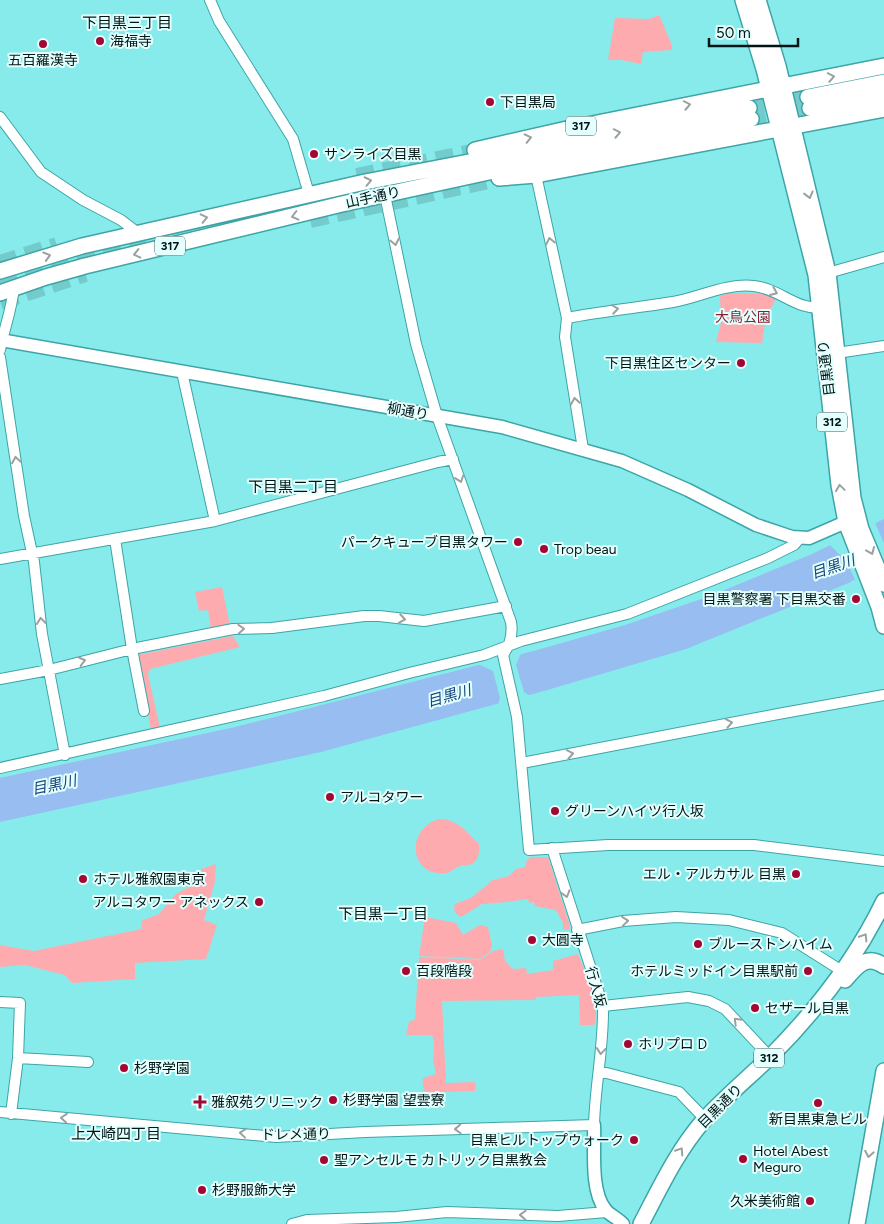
<svg xmlns="http://www.w3.org/2000/svg" width="884" height="1224" font-family="Figtree,'Noto Sans JP',sans-serif">
<style>
.green{fill:#feabaf}
.water{fill:#97bdf1}
.pier{fill:#87ebec}
.lines{fill:none;stroke-linecap:round;stroke-linejoin:round}
.primary-tunnel{stroke:#73cbcc;stroke-width:15;stroke-dasharray:15 8;stroke-linecap:butt}
.motorway-tunnel{stroke:#73cbcc;stroke-width:18;stroke-dasharray:18 9;stroke-linecap:butt}
.minor-casing{stroke:#3da5a6;stroke-width:12}
.tertiary-casing{stroke:#3da5a6;stroke-width:15}
.primary-casing{stroke:#3da5a6;stroke-width:18}
.minor{stroke:#fff;stroke-width:10}
.tertiary{stroke:#fff;stroke-width:12}
.primary{stroke:#fff;stroke-width:15}
.oneway{stroke:#99a1a1}
.poi-dot{fill:#a40733;stroke:#e3fffe;stroke-width:2}
.labels{text-anchor:middle;stroke-width:4;stroke-linejoin:round;paint-order:stroke}
.shield{fill:#e3fffe;stroke:#455b5b;stroke-width:1}
.shield-label{font-size:12px;font-weight:bold;fill:#011515}
.poi-label{font-size:14px;fill:#011515;stroke:#e3fffe;text-anchor:start}
.street-label{font-size:14px;fill:#011515;stroke:#e3fffe}
.park-label{font-size:14px;fill:#823;stroke:#e3fffe}
.neighbourhood-label{font-size:15px;fill:#011515;stroke:#e3fffe}
.water-label{font-size:15px;font-style:italic;fill:#174177;stroke:#e3fffe}
</style>
<rect width="100%" height="100%" fill="#87ebec"/>
<path class="green" d="M659,15L672,45V50L643,52L641,64L621,60H608L615,18L649,19Z
M730,293L769,294L776,299L766,317L762,343L716,342L721,323L720,296Z
M222,587L230,626L211,630L208,610L199,611L195,592Z
M233,636L240,647L150,669L148,674L160,728L151,730L137,655Z
M439,819C458,819 466,832 479,844C480,853 478,864 468,865C462,866 465,864 460,866C455,868 452,872 446,873C410,877 404,830 439,819Z
M530,857H548L570,926L569,930L563,929V923L556,910L535,906L534,902L529,903L528,899L507,902L482,904L461,917C455,913 453,911 455,904L471,898L493,880L509,876L516,869L525,867L526,862Z
M216,864L215,881L204,920L217,925L206,959L135,963V979L72,983L65,975L25,965L0,967V945L34,951L142,929L141,921L159,914L176,894L202,880L201,869Z
M425,917L456,923L463,935L480,925L488,927L492,946L490,952L480,959L419,956Z
M503,949L505,961L513,969L526,968L527,974L553,970V961L578,954C585,971 602,1009 594,1025H580L579,995L536,997L535,1000L442,1001L446,1083L474,1082L476,1084L475,1091L444,1092L430,1096C423,1091 422,1086 423,1078L436,1074L433,1060L434,1051L433,1037L431,1035H406L409,1022L415,1019L419,957L480,960L493,951Z"/>
<path class="water" d="M884,519V571L873,576L851,581V582L686,649L544,691L321,752L0,822V778L235,727L537,650L625,625L710,596L812,554Z"/>
<path class="pier" d="M875,523L884,543V573L856,582L847,562L828,543Z
M522,651L516,665L524,692L530,696L498,704L500,698L493,671L476,663Z"/>
<g class="lines">
<path class="primary-tunnel" d="M749,108L808,97
M751,119L810,108"/>
<path class="motorway-tunnel" d="M784,93L884,74
M357,177L491,149
M310,219L502,177
M0,264L57,246
M0,283L49,265L145,239
M0,301L85,273"/>
<defs>
<path id="minor" d="M210,0L219,21L293,139L309,194
M0,117L41,172L83,200L121,220L138,233
M536,175L567,318L565,337L583,449
M385,195L416,344L437,416L511,622C513,634 510,645 503,655L517,717L529,850L608,845H754L884,861
M828,273L884,257
M567,318C602,311 637,308 673,302C700,297 726,283 754,286C781,289 796,311 826,308
M0,350C4,329 12,309 14,287
M837,353L884,346
M0,357L24,516L34,562L42,634L65,755
M182,372L215,521
M115,539L132,649L144,711
M0,559L215,521L438,462L453,459
M0,679L49,670L132,649L233,629L272,628L364,616H379L424,621L506,606
M522,763L778,714L884,695
M0,768L324,696L409,673L484,655L521,641L627,614L768,558L794,545L800,538
M577,930L623,921L676,917L729,920L782,933L842,971
M0,1002L20,1003L18,1058L11,1114
M603,1006L688,997L709,1001L725,1009L770,1057
M18,1058L88,1062
M599,1071L679,1092L705,1119
M0,1112L276,1137L365,1132L594,1125C595,1085 604,1046 603,1006L552,848
M292,1224L307,1220L396,1217L447,1212L558,1216L607,1212"/>
<path id="tertiary" d="M0,340L502,427L622,461L688,490L756,525L792,537L809,538L855,518
M594,1125C595,1149 590,1190 605,1209C609,1215 618,1218 623,1224"/>
<path id="primary" d="M743,0L764,69L816,275L839,485L846,522L879,607L884,626
M758,0L778,66L828,273L853,498L861,529L884,584
M808,97L884,82
M810,108L884,94
M475,150L567,129L884,66
M499,178L536,175L884,109
M0,271L82,246L365,182L749,108
M0,293L46,277L85,266L342,204L548,159L751,119
M845,980C856,967 866,953 884,966
M641,1224C660,1188 677,1151 704,1120C724,1098 748,1078 770,1057C815,1012 856,959 884,901
M857,1224L884,1071"/>
</defs>
<use href="#minor" class="minor-casing"/>
<use href="#tertiary" class="tertiary-casing"/>
<use href="#primary" class="primary-casing"/>
<use href="#minor" class="minor"/>
<use href="#tertiary" class="tertiary"/>
<use href="#primary" class="primary"/>
</g>
<defs><path id="oneway-chevron" d="M-2-3.5L2.5 0L-2 3.5" fill="none" stroke-width="1.6" stroke-linecap="round" stroke-linejoin="round" transform="scale(1.25)"/></defs>
<g class="oneway">
<use href="#oneway-chevron" transform="translate(831 77) rotate(-11)"/>
<use href="#oneway-chevron" transform="translate(687 105) rotate(-11)"/>
<use href="#oneway-chevron" transform="translate(617 133) rotate(-11)"/>
<use href="#oneway-chevron" transform="translate(528 138) rotate(-13)"/>
<use href="#oneway-chevron" transform="translate(368 181) rotate(-12)"/>
<use href="#oneway-chevron" transform="translate(809 195) rotate(76)"/>
<use href="#oneway-chevron" transform="translate(295 216) rotate(166)"/>
<use href="#oneway-chevron" transform="translate(204 218) rotate(-13)"/>
<use href="#oneway-chevron" transform="translate(550 241) rotate(-102)"/>
<use href="#oneway-chevron" transform="translate(395 242) rotate(78)"/>
<use href="#oneway-chevron" transform="translate(137 254) rotate(167)"/>
<use href="#oneway-chevron" transform="translate(47 256) rotate(-17)"/>
<use href="#oneway-chevron" transform="translate(774 292) rotate(23)"/>
<use href="#oneway-chevron" transform="translate(615 309) rotate(-9)"/>
<use href="#oneway-chevron" transform="translate(575 401) rotate(-99)"/>
<use href="#oneway-chevron" transform="translate(16 460) rotate(-99)"/>
<use href="#oneway-chevron" transform="translate(460 479) rotate(71)"/>
<use href="#oneway-chevron" transform="translate(840 488) rotate(-98)"/>
<use href="#oneway-chevron" transform="translate(871 551) rotate(67)"/>
<use href="#oneway-chevron" transform="translate(402 619) rotate(9)"/>
<use href="#oneway-chevron" transform="translate(41 621) rotate(-96)"/>
<use href="#oneway-chevron" transform="translate(241 629) rotate(-3)"/>
<use href="#oneway-chevron" transform="translate(82 661) rotate(-14)"/>
<use href="#oneway-chevron" transform="translate(729 723) rotate(-11)"/>
<use href="#oneway-chevron" transform="translate(570 754) rotate(-10)"/>
<use href="#oneway-chevron" transform="translate(566 894) rotate(73)"/>
<use href="#oneway-chevron" transform="translate(625 921) rotate(-6)"/>
<use href="#oneway-chevron" transform="translate(864 937) rotate(-58)"/>
<use href="#oneway-chevron" transform="translate(737 1021) rotate(-135)"/>
<use href="#oneway-chevron" transform="translate(601 1051) rotate(95)"/>
<use href="#oneway-chevron" transform="translate(64 1118) rotate(-175)"/>
<use href="#oneway-chevron" transform="translate(458 1129) rotate(178)"/>
<use href="#oneway-chevron" transform="translate(243 1133) rotate(-174)"/>
<use href="#oneway-chevron" transform="translate(680 1151) rotate(-57)"/>
<use href="#oneway-chevron" transform="translate(869 1154) rotate(100)"/>
<use href="#oneway-chevron" transform="translate(523 1215) rotate(-178)"/>
</g>
<g class="poi-dot">
<circle cx="100" cy="41" r="5"/>
<circle cx="43" cy="44" r="5"/>
<circle cx="490" cy="102" r="5"/>
<circle cx="314" cy="154" r="5"/>
<circle cx="741" cy="363" r="5"/>
<circle cx="518" cy="542" r="5"/>
<circle cx="544" cy="549" r="5"/>
<circle cx="856" cy="599" r="5"/>
<circle cx="330" cy="797" r="5"/>
<circle cx="555" cy="811" r="5"/>
<circle cx="796" cy="874" r="5"/>
<circle cx="83" cy="879" r="5"/>
<circle cx="259" cy="902" r="5"/>
<circle cx="532" cy="940" r="5"/>
<circle cx="698" cy="944" r="5"/>
<circle cx="406" cy="971" r="5"/>
<circle cx="808" cy="971" r="5"/>
<circle cx="755" cy="1008" r="5"/>
<circle cx="628" cy="1044" r="5"/>
<circle cx="124" cy="1068" r="5"/>
<circle cx="333" cy="1100" r="5"/>
<path d="M197.5 1094.5h5v5h5v5h-5v5h-5v-5h-5v-5h5z"/>
<circle cx="818" cy="1103" r="5"/>
<circle cx="634" cy="1140" r="5"/>
<circle cx="743" cy="1159" r="5"/>
<circle cx="324" cy="1160" r="5"/>
<circle cx="202" cy="1190" r="5"/>
<circle cx="810" cy="1201" r="5"/>
</g>
<g class="labels">
<g class="shield">
<rect x="566" y="116.5" width="30" height="19" rx="4"/>
<rect x="155" y="236.5" width="30" height="19" rx="4"/>
<rect x="817" y="412.5" width="30" height="19" rx="4"/>
<rect x="754" y="1048.5" width="30" height="19" rx="4"/>
</g>
<g class="shield-label">
<text x="581" y="130">317</text>
<text x="170" y="250">317</text>
<text x="832" y="426">312</text>
<text x="769" y="1062">312</text>
</g>
<g class="poi-label">
<text x="110" y="46">海福寺</text>
<text x="43" y="65" text-anchor="middle">五百羅漢寺</text>
<text x="500" y="107">下目黒局</text>
<text x="324" y="159">サンライズ目黒</text>
<text x="731" y="368" text-anchor="end">下目黒住区センター</text>
<text x="508" y="547" text-anchor="end">パークキューブ目黒タワー</text>
<text x="554" y="554">Trop beau</text>
<text x="846" y="604" text-anchor="end">目黒警察署 下目黒交番</text>
<text x="340" y="802">アルコタワー</text>
<text x="565" y="816">グリーンハイツ行人坂</text>
<text x="786" y="879" text-anchor="end">エル・アルカサル 目黒</text>
<text x="93" y="884">ホテル雅叙園東京</text>
<text x="249" y="907" text-anchor="end">アルコタワー アネックス</text>
<text x="542" y="945">大圓寺</text>
<text x="708" y="949">ブルーストンハイム</text>
<text x="416" y="976">百段階段</text>
<text x="798" y="976" text-anchor="end">ホテルミッドイン目黒駅前</text>
<text x="765" y="1013">セザール目黒</text>
<text x="638" y="1049">ホリプロ D</text>
<text x="134" y="1073">杉野学園</text>
<text x="343" y="1105">杉野学園 望雲寮</text>
<text x="211" y="1107">雅叙苑クリニック</text>
<text x="818" y="1124" text-anchor="middle">新目黒東急ビル</text>
<text x="624" y="1145" text-anchor="end">目黒ヒルトップウォーク</text>
<text x="753" y="1156">Hotel Abest<tspan x="753" dy="16">Meguro</tspan></text>
<text x="334" y="1165">聖アンセルモ カトリック目黒教会</text>
<text x="212" y="1195">杉野服飾大学</text>
<text x="800" y="1206" text-anchor="end">久米美術館</text>
</g>
<g class="street-label">
<text transform="translate(373 197) rotate(-12)" y="5">山手通り</text>
<text transform="translate(826 368) rotate(-97)" y="5">目黒通り</text>
<text transform="translate(408 411) rotate(10)" y="5">柳通り</text>
<text transform="translate(596 987) rotate(74)" y="5">行人坂</text>
<text transform="translate(720 1106) rotate(-45)" y="5">目黒通り</text>
<text transform="translate(296 1134) rotate(-1)" y="5">ドレメ通り</text>
</g>
<g class="park-label">
<text x="743" y="322">大鳥公園</text>
</g>
<g class="neighbourhood-label">
<text x="127" y="28">下目黒三丁目</text>
<text x="293" y="492">下目黒二丁目</text>
<text x="383" y="919">下目黒一丁目</text>
<text x="116" y="1139">上大崎四丁目</text>
</g>
<g class="water-label">
<text transform="translate(833 567) rotate(-19)" y="5">目黒川</text>
<text transform="translate(449 696) rotate(-16)" y="5">目黒川</text>
<text transform="translate(54 785) rotate(-12)" y="5">目黒川</text>
</g>
</g>
<path d="M709 38v8h89v-8" fill="none" stroke="#011515" stroke-width="2.5"/>
<text x="716" y="38" font-size="15" fill="#011515" stroke="#e3fffe" stroke-width="4" paint-order="stroke">50 m</text>
</svg>
